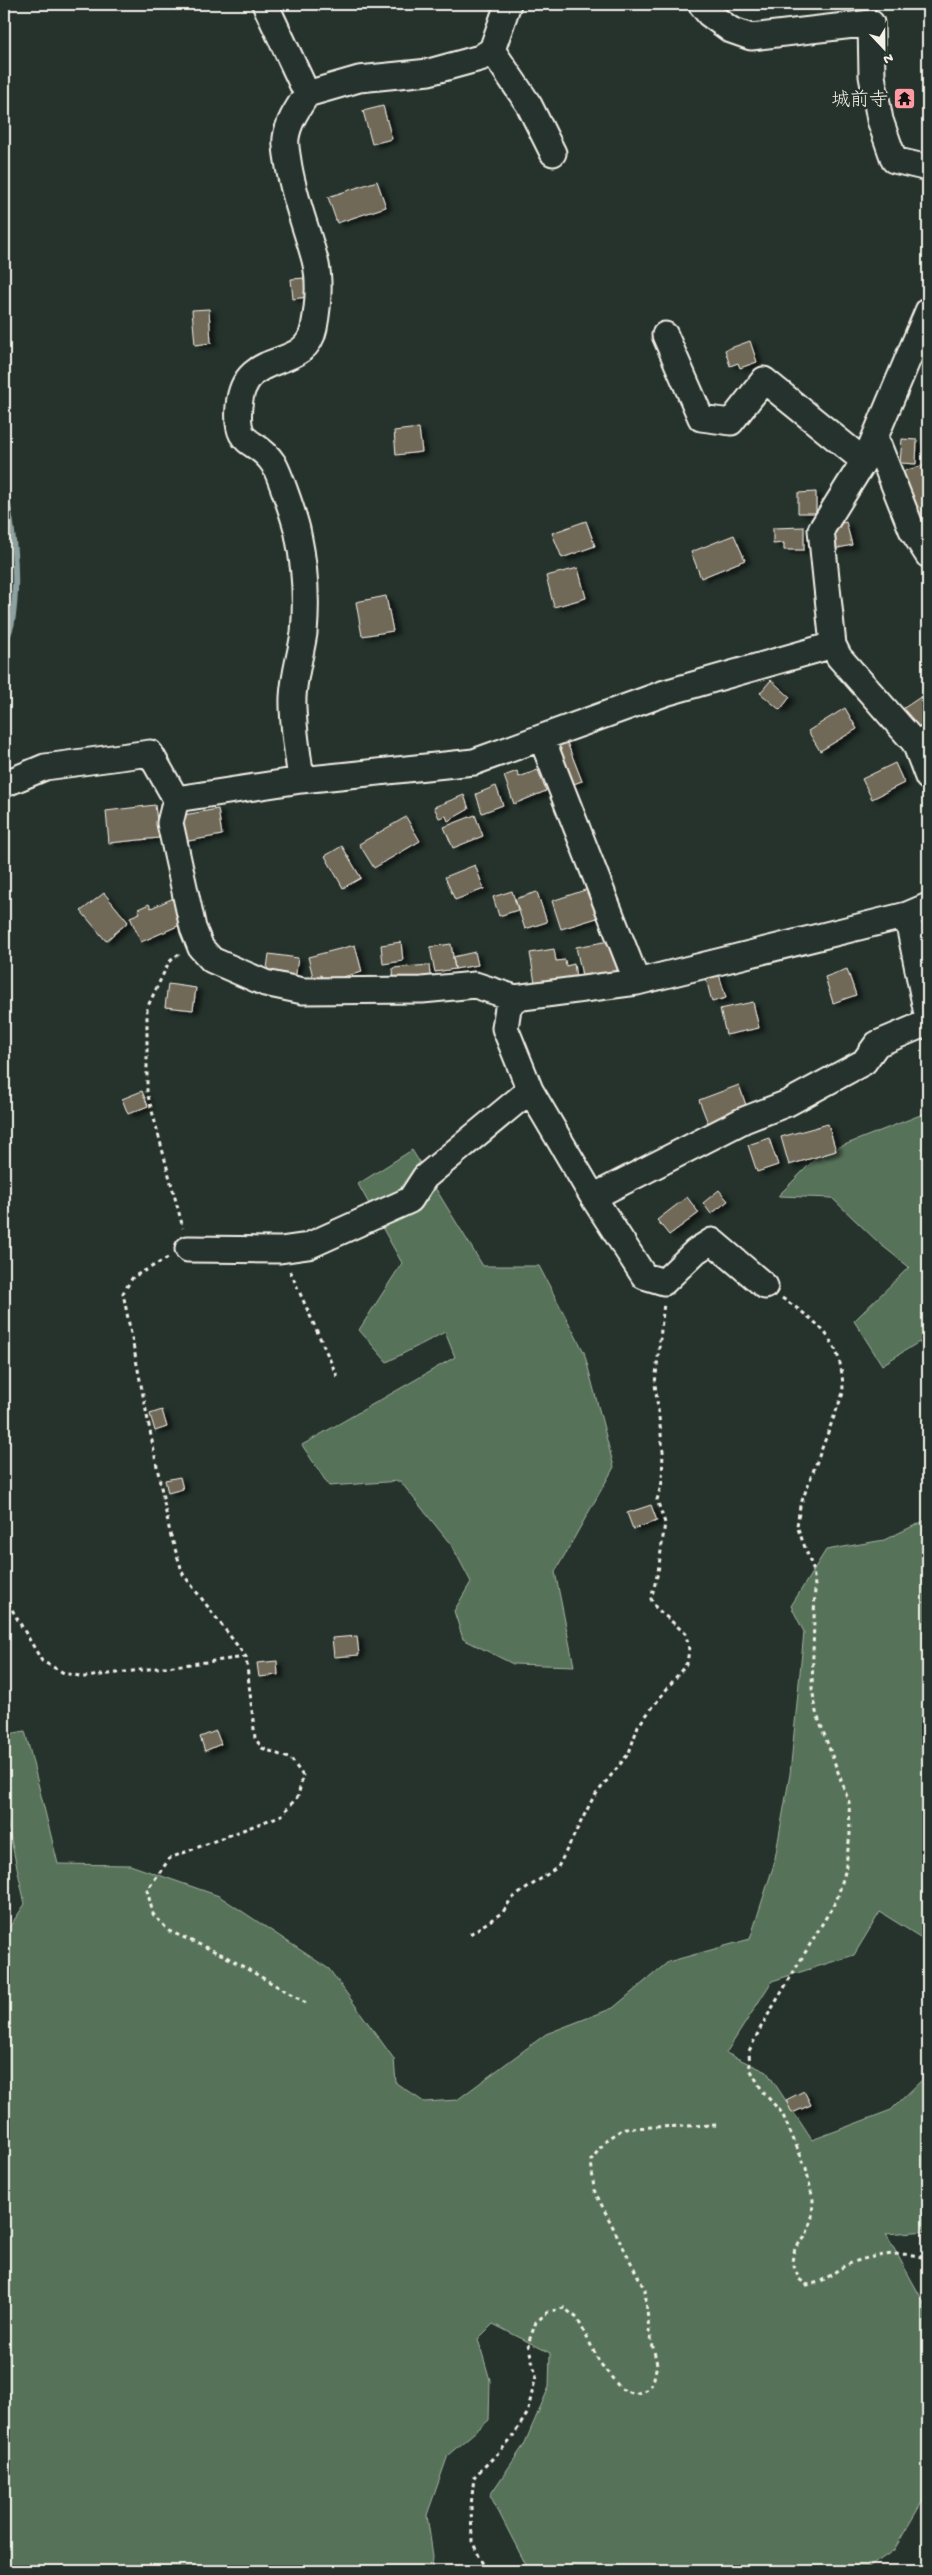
<svg xmlns="http://www.w3.org/2000/svg" width="932" height="2575" font-family="'Gochi Hand','Klee One',sans-serif">
<style>
.green{fill:#57735a;stroke:#a6b2a1}
.lines{fill:none;stroke-linecap:round;stroke-linejoin:round}
.stream{stroke:#8ea1a1;stroke-width:6}
.building{fill:#716959;stroke:#f4f1e8;filter:url(#shadow)}
.minor-casing{stroke:#f4f1e8;stroke-width:29}
.path{stroke:#f4f1e8;stroke-width:3;stroke-dasharray:4 4;stroke-linecap:butt}
.minor{stroke:#26332d;stroke-width:25}
.labels{text-anchor:middle;stroke-width:5;stroke-linejoin:round;paint-order:stroke}
.poi-label{font-size:19px;fill:#f4f1e8;stroke:#26332d;text-anchor:end}
</style>
<defs>
<filter id="shadow"><feDropShadow dx="5.5" dy="3" stdDeviation="2.5" flood-color="#0009"/></filter>
</defs>
<rect width="100%" height="100%" fill="#26332d"/>
<filter id="ink" filterUnits="userSpaceOnUse"><feTurbulence type="fractalNoise" baseFrequency=".02" numOctaves="2"/><feDisplacementMap in="SourceGraphic" scale="10" xChannelSelector="R" yChannelSelector="G"/><feConvolveMatrix kernelMatrix="1 2 1 2 8 2 1 2 1" color-interpolation-filters="sRGB"/></filter>
<g filter="url(#ink)">
<path class="green" d="M928,1112V1354L919,1342L882,1365L854,1321L909,1267L880,1244L832,1198L778,1196L819,1155Z
M412,1150L483,1266H539L584,1352L614,1467L555,1572L574,1666L513,1664L463,1639L454,1611L471,1582L452,1546L400,1481L329,1486L302,1445L455,1357L445,1332L387,1362L359,1330L402,1263L358,1184Z
M928,1519V1942L880,1912L854,1955L772,1981L726,2053L767,2072L812,2140L891,2110L928,2074V2231L886,2234L923,2301L928,2320V2492L894,2550L864,2571H529L490,2495L524,2445L549,2387L550,2353L493,2324L478,2339L490,2380L489,2420L448,2455L427,2515L433,2556L432,2571H4V1935L25,1904L4,1808V1735L25,1731L58,1864L130,1865L219,1896L329,1969L394,2059L396,2083L424,2102L457,2100L546,2034L613,2008L668,1962L750,1939L774,1864L790,1774L804,1632L791,1606L826,1550L884,1540Z"/>
<g class="lines">
<path class="stream" d="M4,484C13,527 19,579 12,622C11,629 7,637 4,644"/>
</g>
<path class="building" d="M923,4H928V19H924Z
M383,106L392,139L372,144L363,111Z
M377,181L386,207L337,223L328,197Z
M305,278L307,297L293,299L291,279Z
M209,309L211,343L195,345L192,310Z
M750,341L757,362L740,368L738,363L730,366L725,350Z
M419,428L422,452L396,455L394,431Z
M902,439L917,440L916,464L900,463Z
M927,464L928,520L917,524L901,472Z
M816,492V513H798V493Z
M586,521L595,546L562,558L552,533Z
M846,522L852,545L834,549L828,526Z
M804,527V550H784V543L773,544V528Z
M734,535L745,560L701,578L691,552Z
M578,568L586,598L554,607L546,576Z
M386,596L393,631L362,636L356,602Z
M771,680L790,697L780,710L760,693Z
M928,692V723L916,732L901,710Z
M845,708L857,729L820,751L808,731Z
M566,740L582,781L565,787L549,747Z
M895,763L904,783L872,799L862,779Z
M538,770L546,791L514,804L504,776L517,771L519,777Z
M496,786L503,805L482,813L476,794Z
M464,795L469,809L448,821L446,816L439,818L434,807Z
M155,805L159,838L109,843L106,811Z
M218,809L222,835L183,842L178,816Z
M475,815L483,836L453,848L444,827Z
M406,817L420,841L374,868L359,844Z
M342,846L361,878L343,888L325,856Z
M475,865L484,889L455,900L445,877Z
M588,889L597,918L561,929L552,901Z
M512,891L518,910L499,916L493,897Z
M537,892L547,922L525,929L515,899Z
M104,893L128,922L106,941L81,911Z
M176,897L187,922L141,942L130,917L140,913L138,909L149,904L151,908Z
M615,940L621,972L583,980L576,947Z
M401,942L403,961L383,964L381,945Z
M451,944L455,969L435,972L430,947Z
M355,945L362,972L323,982L321,975L313,977L308,957Z
M554,949L556,961L565,960L566,966L574,964L577,983L536,989L530,953Z
M475,952L478,965L455,969L453,957Z
M269,954L298,958L295,980L266,976Z
M429,965L431,984L394,986L393,968Z
M847,969L856,995L833,1003L825,977Z
M718,971L726,998L712,1002L705,975Z
M168,984L196,988L193,1010L165,1007Z
M753,1002L759,1028L726,1035L720,1009Z
M739,1085L747,1108L708,1123L699,1100Z
M142,1091L148,1106L128,1114L122,1099Z
M828,1124L836,1151L789,1165L781,1137Z
M769,1138L778,1165L757,1172L748,1145Z
M719,1190L728,1201L711,1214L703,1203Z
M687,1197L699,1213L669,1235L657,1220Z
M162,1410L167,1427L155,1431L150,1414Z
M180,1477L183,1489L168,1493L165,1480Z
M651,1505L657,1521L633,1529L627,1513Z
M357,1636L359,1655L334,1657L332,1638Z
M277,1661L278,1675L259,1677L257,1663Z
M216,1731L221,1744L205,1751L200,1737Z
M804,2091L811,2105L792,2113L786,2100Z"/>
<g class="lines">
<defs>
<path id="minor" d="M265,4L307,94
M701,4L709,14L731,30L751,37L871,23L872,76L880,120L894,160L928,168
M492,50L529,105L553,153
M928,311L867,456L821,530L833,645L839,657L915,743L928,739
M665,335L701,418L731,422L764,380L864,461
M875,437L912,530L928,555
M542,739L637,982
M915,743L928,777
M301,780C298,753 292,724 293,697C294,675 301,654 304,633C307,600 305,567 298,534C296,522 279,472 273,463C256,437 235,450 239,406C244,346 305,374 314,328C318,307 320,280 315,260C306,226 293,196 288,161C287,154 285,145 286,138C288,122 298,108 307,94L359,79L429,72L480,58L492,50L508,4
M4,784L45,767L150,753L176,799L301,780L474,762L665,693L833,645
M176,799L170,823L193,928L201,948L212,960L265,983L303,991L422,990L475,985L515,998L637,982L907,915L928,906
M515,998L508,1008L505,1028L530,1090L593,1197L644,1276L664,1282L696,1251L712,1241L765,1286
M593,1197L744,1120L788,1103L864,1062L877,1044L922,1025L928,1019L907,915
M188,1249L280,1250L308,1246L410,1200L425,1177L530,1090"/>
</defs>
<use href="#minor" class="minor-casing"/>
<path class="path" d="M179,954L169,962L147,1008V1092L183,1228
M168,1258L133,1277L123,1293L170,1533L183,1574L246,1657L255,1738L262,1748L291,1759L303,1776L298,1796L282,1815L170,1858L147,1890L153,1914L169,1931L223,1955L306,2003
M290,1271L338,1378
M782,1298C822,1325 843,1341 843,1393L800,1506L797,1526L813,1569L815,1586L812,1688L816,1712L849,1802L850,1834L845,1872L837,1899L762,2025L749,2051L750,2069L763,2092L782,2113L806,2168L813,2200L812,2217L806,2236L795,2248L792,2261L799,2279L807,2285C824,2282 827,2277 841,2268C861,2256 907,2248 928,2260
M4,1596L42,1661L64,1673L85,1677L246,1657
M470,1934L503,1912L511,1899L558,1867L593,1798L629,1753L638,1726L687,1663L689,1650L686,1634L656,1608L651,1599L658,1572L665,1523L657,1500L662,1482L663,1451L655,1384L664,1303
M486,2571L472,2541L471,2506L474,2477L509,2442L527,2414L536,2376L528,2344L536,2322L548,2312L564,2308L577,2318L600,2363L621,2389L635,2394L646,2390L653,2383L657,2364L649,2330L645,2290L594,2190L591,2160L607,2139L625,2128L717,2125"/>
<use href="#minor" class="minor"/>
</g>
</g>
<defs>
<symbol id="temple-square" viewBox="-11 -11 22 22"><rect x="-9" y="-9" width="18" height="18" rx="4" fill="#ff9aa2" stroke="#26332d"/><path d="M0-6L5-2H3V0L6.5 2.5H4V6H1.5V3h-3V6H-4V2.5H-6.5L-3 0V-2H-5Z" fill="#111"/></symbol>
</defs>
<g fill-rule="evenodd">
<use href="#temple-square" x="892" y="86" width="25" height="25"/>
</g>
<g class="labels">
<g class="poi-label">
<text x="888" y="105">城前寺</text>
</g>
</g>
<rect width="932" height="2575" fill="none" stroke="#26332d" stroke-width="20"/>
<rect x="10" y="10" width="912" height="2555" fill="none" stroke="#f4f1e8" stroke-width="2" filter="url(#ink)"/>
<g transform="translate(884 48) rotate(158)" stroke="#26332d" stroke-width="4" paint-order="stroke">
<path d="M0-4L9 19L0 12L-9 19Z" fill="#f4f1e8"/>
<text y="-8" font-size="14" font-weight="bold" text-anchor="middle" fill="#f4f1e8">N</text>
</g>
</svg>
